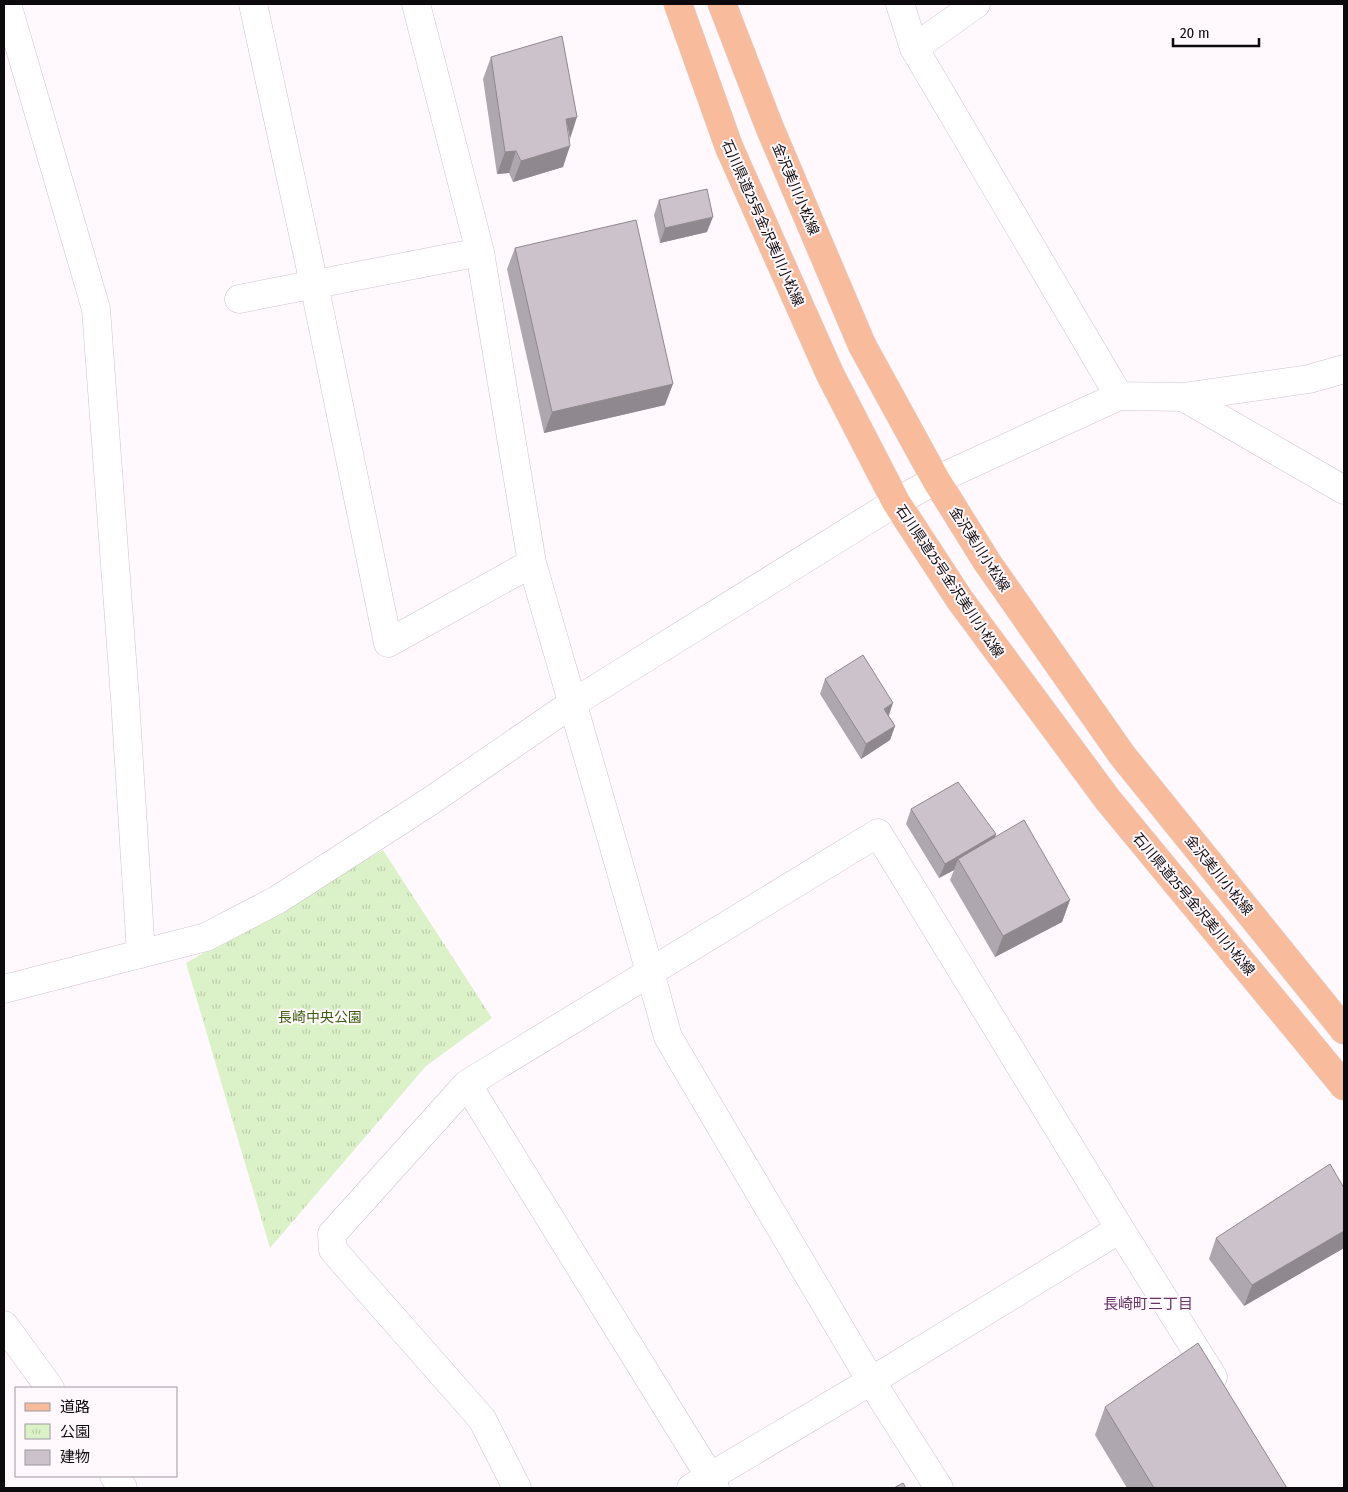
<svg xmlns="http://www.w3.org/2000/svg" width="1348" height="1492" font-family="'Fira Sans Condensed','Noto Sans JP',sans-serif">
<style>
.park{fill:url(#park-tufts)}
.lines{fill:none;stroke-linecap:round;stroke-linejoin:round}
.minor-casing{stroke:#cdc3cc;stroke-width:29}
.major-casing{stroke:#d8d8d8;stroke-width:29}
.minor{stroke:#fff;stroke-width:28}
.major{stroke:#f8bc9d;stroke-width:28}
.wall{fill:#afa7af}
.shaded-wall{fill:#8f888e}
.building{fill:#ccc2cb;stroke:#8f888e}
.labels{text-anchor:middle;stroke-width:4;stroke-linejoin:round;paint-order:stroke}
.street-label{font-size:14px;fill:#0d0a0d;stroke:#fff9fe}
.park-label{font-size:14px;fill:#3a5c0d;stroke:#fff9fe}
.neighbourhood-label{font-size:15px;fill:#663364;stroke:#fff9fe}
</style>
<defs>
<pattern id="park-tufts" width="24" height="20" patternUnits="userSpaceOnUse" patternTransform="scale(1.25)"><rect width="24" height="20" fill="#dbf2c8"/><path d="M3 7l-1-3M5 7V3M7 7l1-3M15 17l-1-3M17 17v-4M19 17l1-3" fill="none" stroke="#bbceab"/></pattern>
</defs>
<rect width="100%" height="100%" fill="#fff9fe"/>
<path class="park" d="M383,850L492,1018L426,1066L270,1248L186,963Z"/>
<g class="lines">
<defs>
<path id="minor" d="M7,4L96,309L125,699L141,954
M253,4L314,284L388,643L532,563
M416,4L480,252L532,563L650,972L668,1037L871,1381L939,1488
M900,4L914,48L1119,396
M914,48L976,4
M239,299L480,252
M1183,397L1344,490
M4,989L206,937L277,900L429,802L573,703L896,502L936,480L1119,396L1183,397L1309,379L1344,369
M467,1084L710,1477L715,1488
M4,1325L50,1388
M114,1476L123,1488
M517,1488L482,1419L333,1250L332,1234L467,1084L878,833L1120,1229L1213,1377
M691,1488L871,1381L1120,1229"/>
<path id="major" d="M678,4L729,147L830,374L896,502L960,600L1108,800L1344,1086
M722,4L769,126L862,345L936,480L987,562L1122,755L1344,1030"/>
</defs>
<use href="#minor" class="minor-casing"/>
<use href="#major" class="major-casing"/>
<use href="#minor" class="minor"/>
<use href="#major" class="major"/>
</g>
<path class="wall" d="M491,57L570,139L563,167L513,182L509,173L497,174L483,79Z
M659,200L707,232L660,243L654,215Z
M515,248L665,405L544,433L507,269Z
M825,679L889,716L895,726L890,740L861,759L820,694Z
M911,809L996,834L995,837L1070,900L1062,922L995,957L950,880L954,870L939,878L906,824Z
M1344,1188V1248L1244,1306L1209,1259L1216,1238Z
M1105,1407L1287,1488H1127L1095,1435Z"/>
<path class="shaded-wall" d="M577,117L570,139L566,119Z
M570,146L563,167L513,182L521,161Z
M516,151L509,173L497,174L505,152Z
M713,217L707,232L660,243L665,228Z
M673,384L665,405L544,433L552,412Z
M893,703L888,718L884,709Z
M895,726L890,740L861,759L866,744Z
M996,834L991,849L958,859L954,870L939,878L945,864Z
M1070,900L1062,922L995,957L1003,936Z
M1344,1231V1248L1244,1306L1252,1285Z"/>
<path class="building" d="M562,36L577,117L566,119L570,146L521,161L516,151L505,152L491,57Z
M707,189L713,217L665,228L659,200Z
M636,220L673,384L552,412L515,248Z
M863,655L893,703L884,709L895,726L866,744L825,679Z
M958,782L996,834L945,864L911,809Z
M1024,820L1070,900L1003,936L958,859Z
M1330,1164L1344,1188V1231L1252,1285L1216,1238Z
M1198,1343L1287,1488H1154L1105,1407Z
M903,1483L906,1488H894Z"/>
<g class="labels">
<g class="street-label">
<text transform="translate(796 189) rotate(67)" y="5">金沢美川小松線</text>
<text transform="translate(763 223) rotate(66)" y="5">石川県道25号金沢美川小松線</text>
<text transform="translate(980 549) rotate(57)" y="5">金沢美川小松線</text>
<text transform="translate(950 581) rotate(56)" y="5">石川県道25号金沢美川小松線</text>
<text transform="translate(1219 875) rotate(51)" y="5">金沢美川小松線</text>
<text transform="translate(1194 904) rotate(50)" y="5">石川県道25号金沢美川小松線</text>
</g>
<g class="park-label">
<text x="320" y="1022">長崎中央公園</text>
</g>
<g class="neighbourhood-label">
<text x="1148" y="1309">長崎町三丁目</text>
</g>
</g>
<rect width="1348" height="1492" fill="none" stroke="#0d0a0d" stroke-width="10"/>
<rect x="15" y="1387" width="162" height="90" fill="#fff9fe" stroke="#9e999e"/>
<rect x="25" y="1403" width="25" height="8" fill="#f8bc9d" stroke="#9e999e"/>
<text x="60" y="1412" font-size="15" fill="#0d0a0d">道路</text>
<rect x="25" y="1424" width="25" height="15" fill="url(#park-tufts)" stroke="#9e999e"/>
<text x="60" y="1437" font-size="15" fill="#0d0a0d">公園</text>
<rect x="25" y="1450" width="25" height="15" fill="#ccc2cb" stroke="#9e999e"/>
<text x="60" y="1462" font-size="15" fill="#0d0a0d">建物</text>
<path d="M1173 38v8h86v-8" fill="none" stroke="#0d0a0d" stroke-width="2.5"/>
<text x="1180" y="38" font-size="15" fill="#0d0a0d" stroke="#fff9fe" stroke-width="4" paint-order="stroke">20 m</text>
</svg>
